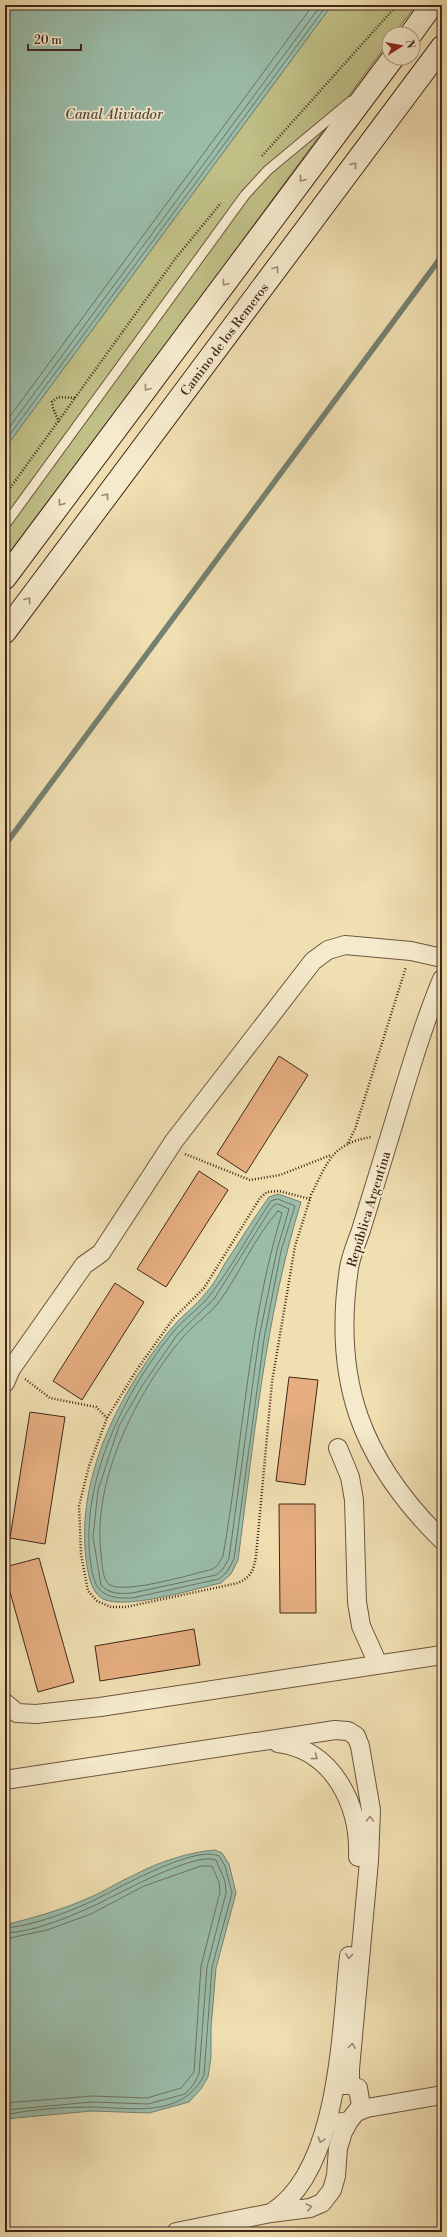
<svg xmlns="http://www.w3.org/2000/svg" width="447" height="2237" font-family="'Libre Bodoni',serif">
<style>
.green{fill:#c0c087;stroke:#807452}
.water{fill:#9abdaa;stroke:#768171}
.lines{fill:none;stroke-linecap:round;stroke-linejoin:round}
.shore{stroke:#6d7263;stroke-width:1}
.stream{stroke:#768171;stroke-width:5.5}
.building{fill:#e6ae81;stroke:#40271c}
.lane-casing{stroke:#6c5541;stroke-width:11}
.street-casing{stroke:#6c5541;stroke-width:20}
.secondary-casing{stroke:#40271c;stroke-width:24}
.path{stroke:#40271c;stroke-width:2.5;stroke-dasharray:1 2;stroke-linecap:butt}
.lane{stroke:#f5eacc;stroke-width:9}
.street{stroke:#f5eacc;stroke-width:18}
.secondary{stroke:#f5eacc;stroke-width:22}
.oneway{stroke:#9a8874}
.labels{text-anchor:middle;stroke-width:3.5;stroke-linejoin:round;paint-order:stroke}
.street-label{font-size:13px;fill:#40271c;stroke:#f5eacc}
.water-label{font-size:14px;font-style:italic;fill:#564c40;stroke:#f5eacc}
</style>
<rect width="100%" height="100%" fill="#f0dfb1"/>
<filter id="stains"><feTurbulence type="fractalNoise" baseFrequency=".005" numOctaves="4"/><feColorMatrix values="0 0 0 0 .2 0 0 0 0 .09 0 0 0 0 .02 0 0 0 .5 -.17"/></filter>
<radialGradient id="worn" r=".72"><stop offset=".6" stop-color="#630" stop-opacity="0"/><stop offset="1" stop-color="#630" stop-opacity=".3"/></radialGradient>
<path class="green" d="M332,5H416L394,34H389V41L189,313L5,558V448Z"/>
<path class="water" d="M5,5H332L5,448Z
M278,1194L301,1202C265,1318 254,1440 238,1560L231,1574L221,1583C194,1589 127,1610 103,1599C90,1592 88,1572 86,1559C76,1476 120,1392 170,1330C181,1316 196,1306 206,1293C213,1285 219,1275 224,1265C239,1243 253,1219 269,1197Z
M215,1850L222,1853L229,1864L236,1893L216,1968L211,2028V2057L208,2077L201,2089L189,2102L149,2113L92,2111L5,2119V1925C32,1918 58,1911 84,1900C102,1893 118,1882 136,1874C159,1862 189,1852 215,1850Z"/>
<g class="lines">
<path class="shore" d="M5,423L313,5
M5,433L321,5
M5,441L327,5
M278,1199L295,1206L281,1251L264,1339L234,1559L227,1572L219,1579L132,1598C99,1599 94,1589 90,1558C81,1480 125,1390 174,1331C185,1318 200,1308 210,1295C233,1266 250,1232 271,1201Z
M278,1204L289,1209L277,1250L259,1338L229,1558L223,1569L216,1575L132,1593C120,1594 109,1594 101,1585L93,1537L98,1490L119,1426L142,1386L177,1335L214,1299L270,1210L274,1205Z
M278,1211L282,1213C248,1325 243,1442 223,1556L218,1565L213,1569C193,1574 126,1594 110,1585C102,1581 102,1561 101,1554C92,1480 136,1394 182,1338C193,1325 209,1315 219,1302C240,1273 254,1238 278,1211Z
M5,1928C32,1926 62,1914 86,1904C113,1892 193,1844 219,1856L225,1866L232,1893L212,1967L204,2075C183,2118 133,2108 93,2107C65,2107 33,2109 5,2115
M5,1933C33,1932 64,1919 89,1908C112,1898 193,1851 216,1860L225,1881L226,1893L207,1967L199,2074L194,2084L185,2094L148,2104L92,2102L5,2110
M5,1939L47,1930L91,1914L144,1886L201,1866H212L219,1882L220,1892L201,1966L194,2072L181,2088L147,2098L92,2096L5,2103"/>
<path class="stream" d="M5,845L442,256"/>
</g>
<path class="building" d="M279,1056L308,1075L246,1173L217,1154Z
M199,1171L228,1190L166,1287L137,1269Z
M115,1283L144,1302L82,1400L53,1381Z
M289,1377L318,1380L305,1485L276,1481Z
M30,1412L65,1417L45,1544L10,1538Z
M279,1504H315L316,1613H280Z
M39,1558L74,1682L38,1692L5,1574V1567Z
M194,1629L200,1665L100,1681L95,1646Z"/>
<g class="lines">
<defs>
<path id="lane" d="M5,525L245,195L268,170L351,101"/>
<path id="street" d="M442,979C419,1035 403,1094 385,1152C377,1178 369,1204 361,1230C357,1242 351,1255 349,1268C332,1381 361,1460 442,1540
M5,1383L11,1369L84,1265L101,1253L174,1141L313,961L328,950L345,945L411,951L442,958
M338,1448L350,1477L354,1500L357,1602L361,1626L378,1664
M5,1703L17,1713L36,1714L100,1707L442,1655
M278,1743C334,1750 360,1806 358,1857
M5,1780L335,1730L348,1731L356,1736L360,1746L371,1810L369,1861L350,2069V2085
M357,2112L367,2108L442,2095
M337,2123L349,2121L361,2106L358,2088L350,2085H339
M271,2213C340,2171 341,2029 349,1956
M176,2232L271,2213L310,2208L322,2203L332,2190L336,2176L338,2148L343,2132L349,2121"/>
<path id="secondary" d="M411,34L432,5
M5,578L393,58
M5,632L442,47"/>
</defs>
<use href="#lane" class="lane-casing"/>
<use href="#street" class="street-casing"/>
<use href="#secondary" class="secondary-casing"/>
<path class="path" d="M262,156L397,5
M59,422L53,408L52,402L58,397L76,398
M5,495L175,259L221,203
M348,1143L355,1129L406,967
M185,1154L250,1180L280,1175L331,1155
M310,1199L279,1191L267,1192L260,1198L204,1288L173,1319L138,1368L107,1418L89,1466L79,1506L81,1554L88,1591L97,1601L111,1607H126L238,1583C251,1577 254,1570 256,1556L272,1382L295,1246L310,1199L311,1195C328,1162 331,1144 371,1137
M25,1379L50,1398L96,1407L107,1418"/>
<use href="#lane" class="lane"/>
<use href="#street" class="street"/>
<use href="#secondary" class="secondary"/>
</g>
<defs><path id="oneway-chevron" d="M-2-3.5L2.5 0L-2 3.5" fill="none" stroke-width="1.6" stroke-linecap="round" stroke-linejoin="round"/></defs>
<g class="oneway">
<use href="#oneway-chevron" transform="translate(354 165) rotate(-53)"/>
<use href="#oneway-chevron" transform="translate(302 179) rotate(127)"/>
<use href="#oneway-chevron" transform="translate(276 269) rotate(-53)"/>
<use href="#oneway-chevron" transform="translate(225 283) rotate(127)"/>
<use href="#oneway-chevron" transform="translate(147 388) rotate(127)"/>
<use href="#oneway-chevron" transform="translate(106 496) rotate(-53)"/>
<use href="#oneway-chevron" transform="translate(61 503) rotate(127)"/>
<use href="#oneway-chevron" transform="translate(28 600) rotate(-53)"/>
<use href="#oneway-chevron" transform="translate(315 1757) rotate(37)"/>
<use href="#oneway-chevron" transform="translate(370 1819) rotate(-88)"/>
<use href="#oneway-chevron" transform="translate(349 1956) rotate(96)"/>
<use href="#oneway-chevron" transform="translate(352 2046) rotate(-83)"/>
<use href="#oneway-chevron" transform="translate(321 2140) rotate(107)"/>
<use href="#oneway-chevron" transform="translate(309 2207) rotate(-14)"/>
</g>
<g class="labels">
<g class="street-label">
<text transform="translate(224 339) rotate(-53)" y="5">Camino de los Remeros</text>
<text transform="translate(368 1209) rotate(-73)" y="5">República Argentina</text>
</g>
<g class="water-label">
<text x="114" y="119">Canal Aliviador</text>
</g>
</g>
<rect width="447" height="2237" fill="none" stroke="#f0dfb1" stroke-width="20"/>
<rect x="6" y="6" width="435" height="2225" fill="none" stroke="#40271c" stroke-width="2"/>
<rect x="10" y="10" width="427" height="2217" fill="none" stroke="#40271c"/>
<g transform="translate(401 46) rotate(79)"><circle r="19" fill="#f5eacc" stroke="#ad9c86"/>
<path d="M0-3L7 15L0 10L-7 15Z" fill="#8f2418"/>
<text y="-6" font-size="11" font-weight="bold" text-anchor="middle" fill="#40271c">N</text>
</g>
<path d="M28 44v6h53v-6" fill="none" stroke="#40271c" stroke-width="2"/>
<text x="34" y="44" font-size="12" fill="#40271c" stroke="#f5eacc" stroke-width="3" paint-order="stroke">20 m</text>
<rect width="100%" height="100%" filter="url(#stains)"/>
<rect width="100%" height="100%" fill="url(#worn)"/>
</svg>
